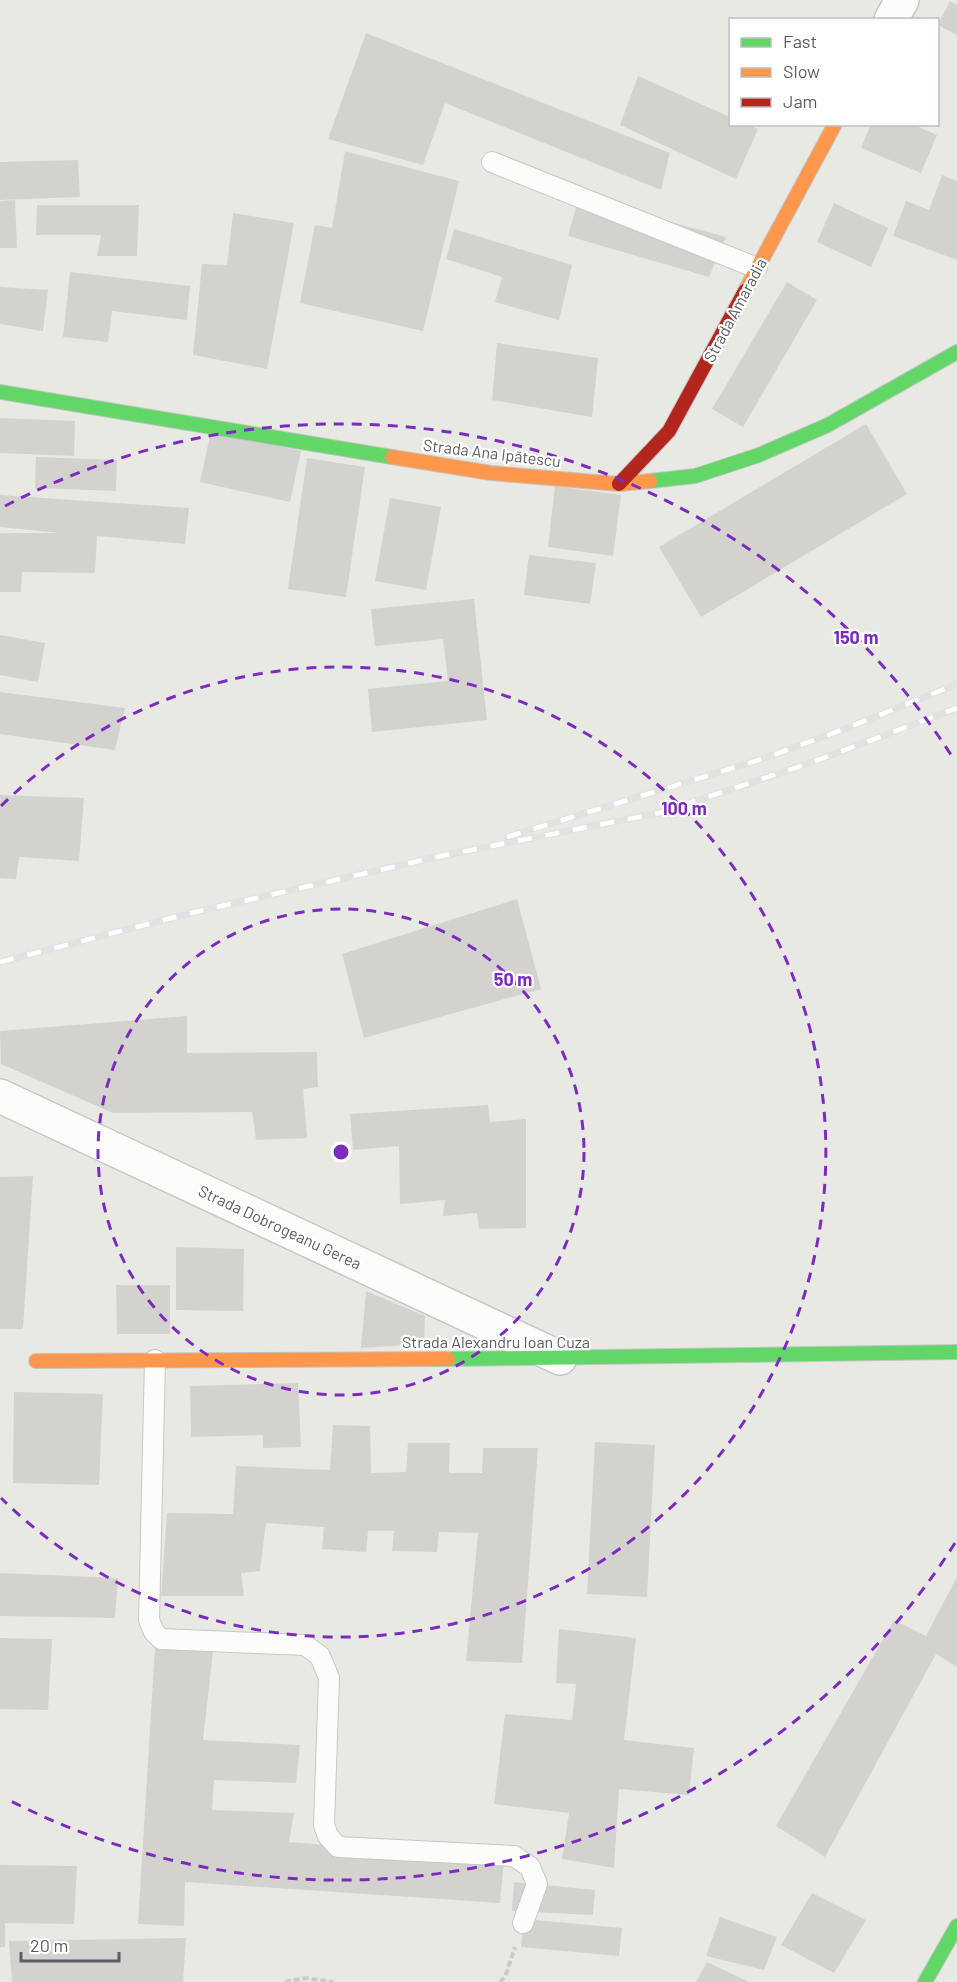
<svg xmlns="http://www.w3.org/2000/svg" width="957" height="1982" font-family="Barlow,sans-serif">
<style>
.building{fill:#d3d2cf}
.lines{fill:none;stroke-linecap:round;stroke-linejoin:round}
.lane-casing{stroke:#c7c7c6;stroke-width:22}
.street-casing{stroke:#c7c7c6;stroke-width:36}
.fast-casing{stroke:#c5c6c4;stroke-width:16}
.slow-casing{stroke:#c5c6c4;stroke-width:16}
.jam-casing{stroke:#c5c6c4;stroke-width:16}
.path{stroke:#c7cbc9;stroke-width:4;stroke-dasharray:6 3;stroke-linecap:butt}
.lane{stroke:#fcfcfb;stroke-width:20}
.street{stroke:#fcfcfb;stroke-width:33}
.fast{stroke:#63d668;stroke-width:14}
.slow{stroke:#ff974d;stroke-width:14}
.jam{stroke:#b3261e;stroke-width:14}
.rail-casing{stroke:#e1e2e1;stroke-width:7}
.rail{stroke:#fff;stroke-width:4.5;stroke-dasharray:14;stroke-linecap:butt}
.ring{fill:none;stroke:#7b2cbf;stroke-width:3;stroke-dasharray:10 8}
.labels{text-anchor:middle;stroke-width:4.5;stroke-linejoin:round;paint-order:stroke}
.street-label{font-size:16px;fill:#5a5d62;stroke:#fff}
.centre{fill:#7b2cbf;stroke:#fff;stroke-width:3}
.ring-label{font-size:18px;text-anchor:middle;font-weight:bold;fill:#7b2cbf;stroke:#fff;stroke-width:4.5;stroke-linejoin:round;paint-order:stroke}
</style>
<rect width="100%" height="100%" fill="#e9e9e4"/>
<path class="building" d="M950,1L957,5V35L938,25Z
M366,33L670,153L661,190L445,103L423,165L328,139Z
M638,76L730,117V124H748L758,129L736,179L620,125Z
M871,124H912L937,135L921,173L861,148Z
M345,151L459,181L423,331L300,303L315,225L332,228Z
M78,160L80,197L0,200V162Z
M942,175L957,181V260L893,236L906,201L929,210Z
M579,197L726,237L709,277L568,236Z
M15,200L17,248H0V201Z
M834,203L888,228L871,267L817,242Z
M37,205H139L137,256H97L101,235H36Z
M233,213L294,223L267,369L193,355L202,264L227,265Z
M454,229L572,265L559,320L495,302L502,277L446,259Z
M70,272L190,286L187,320L112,311L108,342L63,337Z
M787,282L817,300L743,427L712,409Z
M0,287L48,290L43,331L0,324Z
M497,343L598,358L592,417L492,400Z
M0,418L75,421L74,456L0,453Z
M866,424L907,494L701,617L659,547Z
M211,431L301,451L290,502L200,482Z
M36,457L117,460L116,491L35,488Z
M307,458L365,467L346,597L288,589Z
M555,486L621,495L613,556L548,547Z
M0,495L189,508L185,544L97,536L95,573L22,572L21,592H0V533H60L0,527Z
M390,498L441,507L426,590L375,581Z
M529,555L596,563L590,604L524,595Z
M474,599L487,720L372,732L368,689L448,681L443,639L375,646L371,609Z
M0,635L45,643L38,682L0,675Z
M0,692L125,708L115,750L0,734Z
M0,795L84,798L79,861L19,857L16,879L0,878Z
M517,899L541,989L364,1038L342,954Z
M187,1016V1053L317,1052L318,1087L303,1089L307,1138L256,1140L252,1112L113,1113L1,1064L0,1031Z
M488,1105L490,1122L526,1119V1228L479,1229L477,1213L443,1216L445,1200L400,1204L399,1146L353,1150L350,1114Z
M33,1176L23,1329H0V1177Z
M176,1247L244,1249L243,1311L176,1310Z
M116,1285H170V1334H117Z
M366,1291L425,1316L424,1344L361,1348Z
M298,1383L301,1447L263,1448V1435L191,1437L190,1386Z
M14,1392L103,1394L99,1485L13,1483Z
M333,1425L370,1426L371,1473L406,1472L408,1443H450L449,1473H482L483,1448H538L522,1663L466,1661L478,1533L439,1532L437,1552L392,1551L394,1531H368L366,1552L322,1549L324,1527L266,1523L260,1571L241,1573L244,1596H161L167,1513L233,1514L236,1466L330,1470Z
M595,1442L655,1445L647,1597L587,1594Z
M0,1573L118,1578L115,1618L0,1616Z
M957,1577V1667L936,1654L825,1857L776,1826L894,1620L926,1636Z
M559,1629L636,1638L624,1740L694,1748L689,1795L619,1789L614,1868L562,1859L569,1813L494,1804L505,1714L572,1720L576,1684L556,1683Z
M156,1631L215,1634L203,1740L300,1745L296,1783L214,1780L212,1810L294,1813L289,1842L504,1859L500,1903L185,1882L184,1926L138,1924Z
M0,1638L52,1639L48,1710L0,1709Z
M0,1865L77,1866L74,1924L5,1923V1947H0Z
M514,1882L595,1890L593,1915L512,1911Z
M812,1893L866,1920L834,1973L781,1945Z
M720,1917L777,1937L764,1970L706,1956Z
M524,1919L622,1928L619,1956L521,1947Z
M186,1938L183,1982H12L9,1941Z
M707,1962L749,1982H696Z"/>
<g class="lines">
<defs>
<path id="lane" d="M492,162L757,268
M155,1360L149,1620L154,1632L161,1639L305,1645L320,1656L329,1678L324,1825L328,1836L338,1847L514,1856L530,1867L537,1884L523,1923"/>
<path id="street" d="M891,20L902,0
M0,1096L560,1358"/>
<path id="fast" d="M0,392L392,457
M650,481L695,476L759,455L828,425L957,352
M448,1359L957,1352
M925,1982L957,1926"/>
<path id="slow" d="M745,291L835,124
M392,457L491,473L619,484L650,481
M36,1361L448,1359"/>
<path id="jam" d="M619,484L669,431L745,291"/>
</defs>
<use href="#lane" class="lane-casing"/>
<use href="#street" class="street-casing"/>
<use href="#fast" class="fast-casing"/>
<use href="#slow" class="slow-casing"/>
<use href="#jam" class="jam-casing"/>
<path class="path" d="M285,1982L305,1978L333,1982
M500,1982L505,1977L515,1947"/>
<use href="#lane" class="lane"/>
<use href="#street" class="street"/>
<use href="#fast" class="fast"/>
<use href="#slow" class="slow"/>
<use href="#jam" class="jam"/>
<defs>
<path id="rail" d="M507,837L762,759L847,728L957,684
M0,962L191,913L441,856L659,813L810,763L957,708"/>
</defs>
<use href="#rail" class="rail-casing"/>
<use href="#rail" class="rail"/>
</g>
<g class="ring">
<circle cx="341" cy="1152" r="243"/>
<path d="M1 806A485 485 0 1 1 1 1498"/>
<path d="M955 1543A728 728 0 0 1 5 1798M5 506A728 728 0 0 1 955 761"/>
</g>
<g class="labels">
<g class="street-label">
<text transform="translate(735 310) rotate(-62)" y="6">Strada Amaradia</text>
<text transform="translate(492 453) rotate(7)" y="6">Strada Ana Ipătescu</text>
<text transform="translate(280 1227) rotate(25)" y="6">Strada Dobrogeanu Gerea</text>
<text x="496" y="1348">Strada Alexandru Ioan Cuza</text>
</g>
</g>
<circle cx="341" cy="1152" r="9" class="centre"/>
<g class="ring-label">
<text x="856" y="644">150 m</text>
<text x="684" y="815">100 m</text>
<text x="513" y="986">50 m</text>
</g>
<rect x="729" y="18" width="210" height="108" fill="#ffffff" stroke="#bdbec0" stroke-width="1.5"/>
<rect x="741" y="38" width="30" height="9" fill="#63d668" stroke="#bdbec0" stroke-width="1.5"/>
<text x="783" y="48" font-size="18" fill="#5a5d62">Fast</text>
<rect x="741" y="68" width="30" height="9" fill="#ff974d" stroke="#bdbec0" stroke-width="1.5"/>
<text x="783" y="78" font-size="18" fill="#5a5d62">Slow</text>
<rect x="741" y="98" width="30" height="9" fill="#b3261e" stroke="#bdbec0" stroke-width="1.5"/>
<text x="783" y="108" font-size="18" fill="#5a5d62">Jam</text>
<path d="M21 1952v9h98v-9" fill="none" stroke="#5a5d62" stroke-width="3"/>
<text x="30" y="1952" font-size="18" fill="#5a5d62" stroke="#ffffff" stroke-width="4.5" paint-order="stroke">20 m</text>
</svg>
